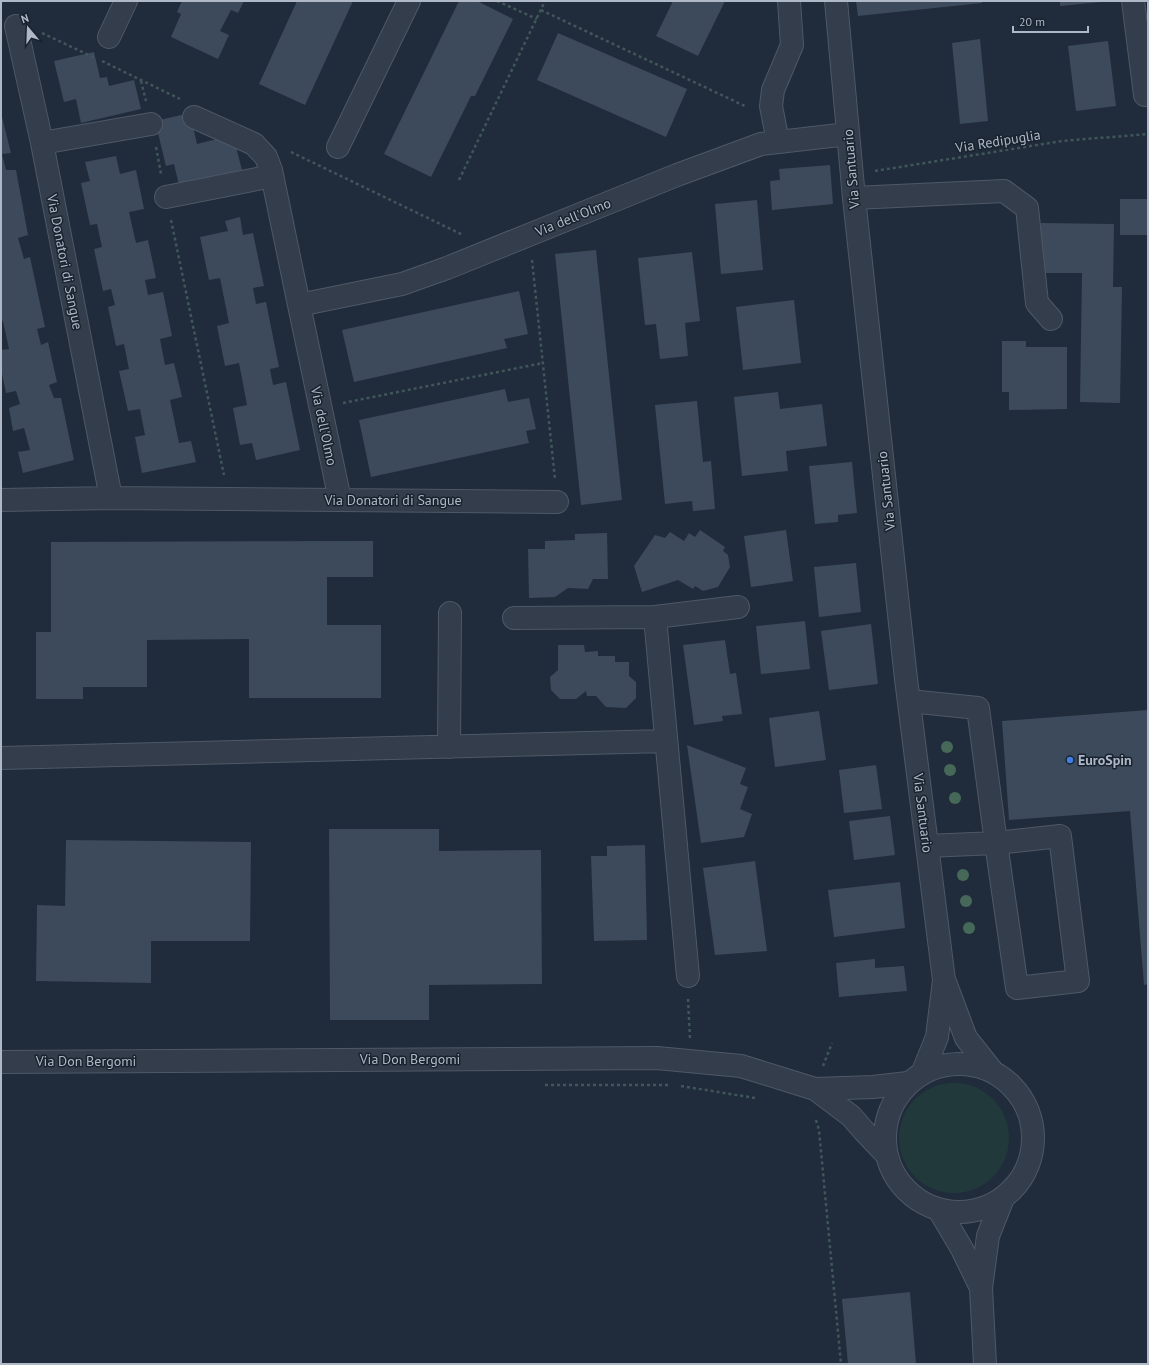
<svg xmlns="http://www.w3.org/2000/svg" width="1149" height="1365" font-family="'PT Sans',sans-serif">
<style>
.green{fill:#22393c}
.building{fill:#3c4a5b}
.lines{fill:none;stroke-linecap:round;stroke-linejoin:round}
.minor-casing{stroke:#4f5866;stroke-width:24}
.path{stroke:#405659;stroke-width:2.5;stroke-dasharray:3 3;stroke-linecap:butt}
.minor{stroke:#343d4b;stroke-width:22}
.tree{fill:#466859}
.shop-dot{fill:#3f7fe0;stroke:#19232f;stroke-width:1.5}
.labels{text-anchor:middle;stroke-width:3;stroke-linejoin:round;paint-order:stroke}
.street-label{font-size:14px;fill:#afb8c7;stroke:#19232f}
.poi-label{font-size:14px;font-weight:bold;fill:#afb8c7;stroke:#19232f;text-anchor:start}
</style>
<rect width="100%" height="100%" fill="#202c3b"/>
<path class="green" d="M899 1138a55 55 0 1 1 110 0a55 55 0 1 1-110 0Z"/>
<path class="building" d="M182,1H244L238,13L231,10L220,31L229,35L218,59L171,37L181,14L177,12Z
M297,1H353L305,105L259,84Z
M459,1H477L513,19L475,96H471L431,177L384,154Z
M673,1H725L698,56L656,36Z
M856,1H982V3L858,16Z
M1060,1H1101V2L1060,6Z
M558,33L687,89L666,137L537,80Z
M980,39L988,121L960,124L952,43Z
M1108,41L1116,106L1076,111L1068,46Z
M94,52L100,78L107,77L109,86L134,80L141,109L81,123L76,99L64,102L54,61Z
M1,113L11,153L2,154L6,170H16L28,235L18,238L24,259L30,257L45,327L37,329L41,345L48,342L57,382L49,385L54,398H61L74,460L23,473L18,452L30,450L24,428L13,431L9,408L20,404L16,391L6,393L1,369V350L9,349L3,321L1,322Z
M190,113L197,144L233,135L242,170L179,185L174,164L166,166L155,121Z
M116,156L120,174L136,170L144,209L129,212L136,243L148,240L156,278L145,280L148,295L163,292L172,336L160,339L165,365L174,363L182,397L170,400L179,443L191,441L196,462L142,473L135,437L145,435L140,409L128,411L119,371L129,369L124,344L116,346L108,307L115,305L111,289L103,291L94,249L102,247L97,224L90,225L81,183L90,181L85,162Z
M830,165L833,204L772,210L770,181L780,180L779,169Z
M1120,199H1148V235H1120Z
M757,200L763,270L721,274L715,204Z
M240,217L243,235L253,233L264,286L253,288L256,304L266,302L279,367L270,369L273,385L286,382L300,450L256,460L252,443L240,445L233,408L247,405L239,363L225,366L217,326L229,323L220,278L209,280L200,237L228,231L225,221Z
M1041,223L1114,224L1113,287H1122L1120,403L1080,402L1082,273H1040Z
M596,250L622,500L581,505L555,254Z
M692,252L700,321L685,323L688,356L660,359L656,324L645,325L638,258Z
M519,291L528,334L504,339L507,348L354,382L342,330Z
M794,300L801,363L743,370L736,307Z
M1002,341H1026V347H1067V409L1009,410V392H1002Z
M505,389L508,402L529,398L536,429L526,431L529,443L371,477L359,420Z
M778,392L780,409L822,404L827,446L786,451L788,471L742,476L734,397Z
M697,401L703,462L711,461L715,509L693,511L692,501L665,504L655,405Z
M852,462L857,513L838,515V522L815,524L809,466Z
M700,530L725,547L723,551L728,555L730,567L718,587L703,591L695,586L693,589L678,580L642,592L634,566L655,535L665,538L670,532L684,541L689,533L695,537Z
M786,530L793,581L751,587L744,536Z
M607,533L608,579H593L588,589L568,588L555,597L529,598L528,549H545V541L575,540V534Z
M373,541V577H327V625H381V698H249V639L147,640V687H83V699H36V632H51V542Z
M856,563L861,612L819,617L814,567Z
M805,621L810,669L761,674L756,626Z
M871,624L878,684L829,690L821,631Z
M725,640L730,674L736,673L742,714L722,716L723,721L694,725L683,645Z
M558,645H584L585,652L598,651V656H615V662H629V676L636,682V698L626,708L606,707L596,696H587L586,691L576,699H560L551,690L550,677L558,670Z
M1148,710V984L1144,985L1130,811L1009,820L1002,721Z
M819,711L826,760L775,767L769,718Z
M687,745L746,768L740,784L748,787L740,809L752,814L744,837L701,843Z
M876,765L882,809L844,813L839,770Z
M890,816L895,855L854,860L849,821Z
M329,829H439V851L541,850L542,984L429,985V1020H330Z
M66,840L251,842L250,941H151V983L36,981L37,905L65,906Z
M645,845L647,940L594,941L591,856H607V846Z
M755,861L767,951L715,955L703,868Z
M900,882L905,928L834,937L828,890Z
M875,959V968L904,966L907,991L839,997L836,963Z
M910,1292L916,1364H848L842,1299Z"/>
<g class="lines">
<defs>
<path id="minor" d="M836,1L854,198L906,679L944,980L937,1037L922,1074
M1133,1L1145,95
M109,37L126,1
M194,117L254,144L266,157L271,170L299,305L402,284L447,268L677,175L761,144L848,134
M778,142L771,106L773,90L792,45L789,1
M42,143L151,124
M338,147L409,1
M166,197L272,176
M854,198L1004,191L1027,208L1037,303L1051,319
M299,305L340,500
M111,498L557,502
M1,500L111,498L42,143L16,26
M655,617L738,607
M514,618L655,617L688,976
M909,701L978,708L996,843L1060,836L1078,981L1017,988L996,843L927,846
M449,747L450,613
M1,758L666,741
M945,982L966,1038L993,1072
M1,1062L657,1058L741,1066L815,1089L873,1087L908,1083
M885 1138a74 74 0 1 1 148 0a74 74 0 1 1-148 0Z
M815,1089L851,1116L864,1131L885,1153
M939,1210L962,1249L981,1288
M985,1364L981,1288L988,1236L1003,1198"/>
</defs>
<use href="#minor" class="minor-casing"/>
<path class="path" d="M497,1L537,19
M541,10L747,107
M42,33L95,58
M102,61L180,99
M141,81L146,101
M156,147L161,174
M291,152L463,235
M875,171L1062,141L1148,134
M459,180L545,1
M171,220L224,475
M532,260L555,479
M343,403L543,363
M688,999L690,1038
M823,1066L832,1043
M545,1085H668
M681,1086L755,1098
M816,1120L819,1130L841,1364"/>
<use href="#minor" class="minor"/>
</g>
<g class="tree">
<circle cx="947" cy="747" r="6"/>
<circle cx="950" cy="770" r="6"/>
<circle cx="955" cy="798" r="6"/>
<circle cx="963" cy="875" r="6"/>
<circle cx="966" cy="901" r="6"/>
<circle cx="969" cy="928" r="6"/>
</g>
<circle class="shop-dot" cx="1070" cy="760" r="4"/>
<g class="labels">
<g class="street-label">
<text transform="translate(998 141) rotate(-9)" y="5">Via Redipuglia</text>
<text transform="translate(851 169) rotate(-95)" y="5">Via Santuario</text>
<text transform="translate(573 217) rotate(-22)" y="5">Via dell'Olmo</text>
<text transform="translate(65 262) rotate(79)" y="5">Via Donatori di Sangue</text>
<text transform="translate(324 426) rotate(78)" y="5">Via dell'Olmo</text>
<text transform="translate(886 491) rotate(-96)" y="5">Via Santuario</text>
<text x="393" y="505">Via Donatori di Sangue</text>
<text transform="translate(923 813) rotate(83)" y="5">Via Santuario</text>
<text x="410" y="1064">Via Don Bergomi</text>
<text x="86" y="1066">Via Don Bergomi</text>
</g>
<g class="poi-label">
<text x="1078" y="765">EuroSpin</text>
</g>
</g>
<rect width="1149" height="1365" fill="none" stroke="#afb8c7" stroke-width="4"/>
<g transform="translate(28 28) rotate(341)" stroke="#19232f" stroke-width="3" paint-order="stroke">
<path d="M0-3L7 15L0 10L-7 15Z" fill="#afb8c7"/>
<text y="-6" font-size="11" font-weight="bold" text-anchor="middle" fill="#afb8c7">N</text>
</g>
<path d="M1013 26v6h75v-6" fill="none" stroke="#afb8c7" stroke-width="2"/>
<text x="1019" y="26" font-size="12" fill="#afb8c7" stroke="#19232f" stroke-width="3" paint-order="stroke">20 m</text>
</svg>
